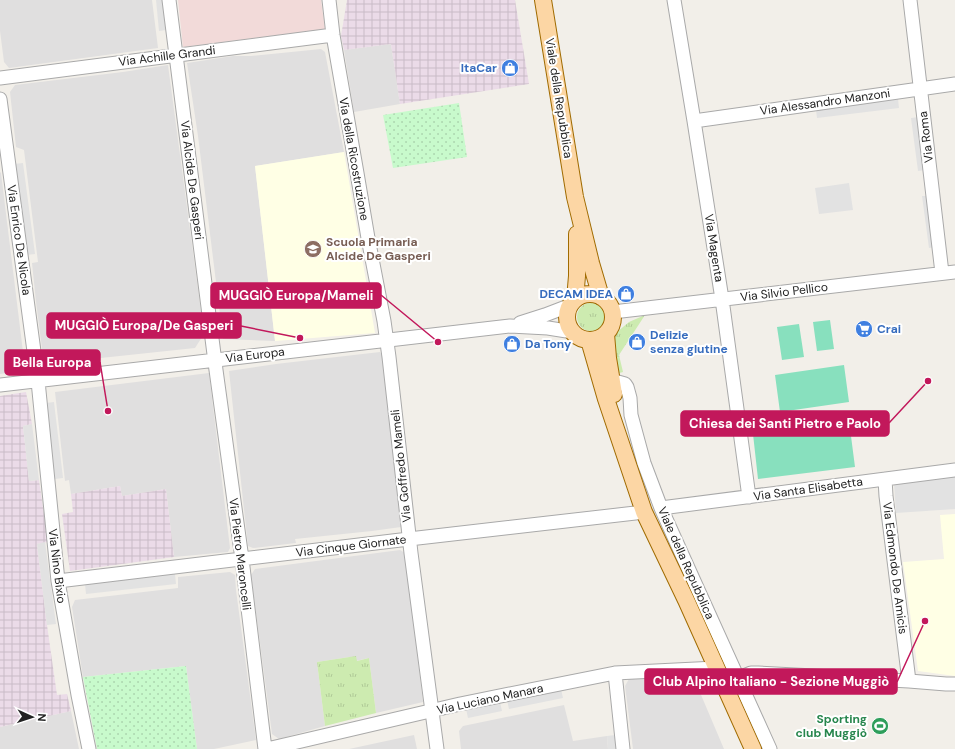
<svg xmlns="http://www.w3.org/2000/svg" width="955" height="749" font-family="'DM Sans',sans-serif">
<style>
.residential{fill:#e0dfdf}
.commercial{fill:#f2dad9}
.industrial{fill:url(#industrial-grid)}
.education{fill:#ffffe5}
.grass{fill:url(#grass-tufts)}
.park{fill:url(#park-dots)}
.pitch{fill:#88e0be}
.parking{fill:#e2e2e2}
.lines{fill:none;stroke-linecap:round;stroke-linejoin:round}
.minor-casing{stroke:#a9a9a9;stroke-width:15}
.major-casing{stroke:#a06b00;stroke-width:18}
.minor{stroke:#fff;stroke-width:13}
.major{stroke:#fcd6a4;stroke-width:16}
.labels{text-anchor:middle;stroke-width:4;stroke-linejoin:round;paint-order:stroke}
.street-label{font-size:12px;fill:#222;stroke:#fff}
.shop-label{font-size:12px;font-weight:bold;fill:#366cbe;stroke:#fff;text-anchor:start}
.education-label{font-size:12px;font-weight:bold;fill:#785e54;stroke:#fff;text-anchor:start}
.leisure-label{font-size:12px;font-weight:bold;fill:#27864d;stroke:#fff;text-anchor:end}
.leader{fill:none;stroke:#c2185b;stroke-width:1.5}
.callout-dot{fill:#c2185b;stroke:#fff;stroke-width:1.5}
.callout{fill:#c2185b;stroke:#c2185b;stroke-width:1.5}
.callout-label{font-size:13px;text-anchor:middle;font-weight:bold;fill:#fff}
</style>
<defs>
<pattern id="industrial-grid" width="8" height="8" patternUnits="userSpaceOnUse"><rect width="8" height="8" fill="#ebdbe8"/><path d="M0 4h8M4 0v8" fill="none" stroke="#c9bcc7"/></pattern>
<pattern id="grass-tufts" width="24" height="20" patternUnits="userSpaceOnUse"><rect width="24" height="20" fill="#cdebb0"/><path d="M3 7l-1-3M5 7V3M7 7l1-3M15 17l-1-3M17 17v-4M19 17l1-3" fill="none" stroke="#b0c997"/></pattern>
<pattern id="park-dots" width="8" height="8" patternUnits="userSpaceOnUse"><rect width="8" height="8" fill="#c8facc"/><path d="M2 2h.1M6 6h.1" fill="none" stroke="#acd6af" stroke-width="1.8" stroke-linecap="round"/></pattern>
</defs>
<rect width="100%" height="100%" fill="#f2efe9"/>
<path class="residential" d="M0,0H152L158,48L9,68L4,62L0,31Z
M391,44L400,104L354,112L344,50Z
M321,49L325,52L344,152L255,166L275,341L223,339L198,136L187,63L233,56H251Z
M168,65L204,334L195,348L44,364L36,302L32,263L38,262L24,150L16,147L10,92L15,85L123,72Z
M0,172L1,173L24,360L15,372L0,374Z
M380,352L383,356L401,527L372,531L295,539L296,543L253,548L248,546L229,371L276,364Z
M209,373L230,548L228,552L174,557L166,489L122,496L120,486L71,494L69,480L65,481L55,392Z
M400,550L405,553L423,702L376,713L369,658L356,661V656L317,662L325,726L279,739L272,734L251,575L255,569Z
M230,572L235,575L236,590L256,740L214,749H197L186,666L83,677L72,607L75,600L178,588V577Z
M693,676L724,749H633L625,686L629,679Z
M564,705L573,741L607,736L608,749H461L459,731L463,726Z
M71,711L79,749H0V727Z
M414,735L417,749H349Z"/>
<path class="commercial" d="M178,0H321L325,29L183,47Z"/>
<path class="industrial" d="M347,0H515L529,84L400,104L391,44L344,50L341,36Z
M26,392L32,424L23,426L29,481L39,480L48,542L37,544L47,625L57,695L67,694L71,711L0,727V396Z
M120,486L122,496L166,489L174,557L70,571L62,514L73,512L71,494Z"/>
<path class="education" d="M344,152L375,333L275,341L255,166Z
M955,514V676L918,671L903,562L944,559L940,515Z"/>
<path class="grass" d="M577 317a14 14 0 1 1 28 0a14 14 0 1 1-28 0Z
M645,315L619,355L623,372L616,374L611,337L629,322Z
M356,656L357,661L369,658L376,713L325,726L317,662Z"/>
<path class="park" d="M459,103L467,157L393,168L383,115Z
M186,666L197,749H97L83,677Z"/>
<path class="pitch" d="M830,320L834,349L817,351L813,322Z
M799,324L804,357L782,360L777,327Z
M844,365L849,402L780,412L775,375Z
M848,413L855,467L758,479L752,425Z"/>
<path class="parking" d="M156,0H163L166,30L159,31Z
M898,99L899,108L817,118L816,110Z
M919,117L925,170L918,171L911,118Z
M23,163L35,254L26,255L14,164Z
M849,183L853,210L819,214L815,188Z
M922,196H928L935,247L929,248Z
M54,402L63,478L55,479L46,403Z
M32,424L39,480L29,481L23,426Z
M955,476V509L896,513L894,483Z
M45,542L56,624L47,625L37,544Z
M175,574L176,584L86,594L85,584Z
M561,689L563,698L509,709L507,700Z
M500,702L502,711L468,718L466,709Z
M615,735L617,749H608L607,736Z"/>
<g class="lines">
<defs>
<path id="minor" d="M169,0L216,370L242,559L265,749
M329,0L333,35L357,173L368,238L384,321L389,357L411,553L437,749
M674,0L694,121L722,299L749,497
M910,0L942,273
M0,78L333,35
M0,99L38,381L58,581L78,695L89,749
M694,121L955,84
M613,312L955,272
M520,323L545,315L571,305
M611,380L625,384L627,387L630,398L631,415L644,463L661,508L770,749
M0,385L510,326L548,328L573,332
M885,479L886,496L909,681
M661,508L955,470
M58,581L409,539L644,512
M615,673L623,749
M739,678L751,673H758L909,681L946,684H955
M267,749L460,704L615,673L716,668"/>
<path id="major" d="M543,0L575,197L591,263L601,297
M567 317a23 23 0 1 1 46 0a23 23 0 1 1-46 0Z
M575,299L577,276V234
M606,334L608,358L614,394
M589,340L606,399L644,512L686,600L753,749"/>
</defs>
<use href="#minor" class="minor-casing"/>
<use href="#major" class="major-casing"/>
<use href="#minor" class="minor"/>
<use href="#major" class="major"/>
</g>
<defs>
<symbol id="shop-disc" viewBox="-11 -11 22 22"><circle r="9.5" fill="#3f7fe0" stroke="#fff"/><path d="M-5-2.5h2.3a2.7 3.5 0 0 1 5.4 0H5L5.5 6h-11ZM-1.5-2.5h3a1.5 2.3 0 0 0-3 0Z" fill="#fff"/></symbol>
<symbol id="school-disc" viewBox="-11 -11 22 22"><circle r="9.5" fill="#8d6e63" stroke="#fff"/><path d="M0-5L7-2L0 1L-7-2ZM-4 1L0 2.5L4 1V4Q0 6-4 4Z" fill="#fff"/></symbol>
<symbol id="supermarket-disc" viewBox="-11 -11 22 22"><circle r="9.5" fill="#3f7fe0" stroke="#fff"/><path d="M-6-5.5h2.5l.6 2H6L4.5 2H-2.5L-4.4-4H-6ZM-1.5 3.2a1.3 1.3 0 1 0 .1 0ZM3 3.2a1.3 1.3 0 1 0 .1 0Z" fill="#fff"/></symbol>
<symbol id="stadium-disc" viewBox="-11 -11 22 22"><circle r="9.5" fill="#2e9e5b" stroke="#fff"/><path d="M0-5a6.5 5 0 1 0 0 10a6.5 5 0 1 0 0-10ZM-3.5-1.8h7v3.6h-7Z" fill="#fff"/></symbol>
</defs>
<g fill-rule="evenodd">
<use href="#shop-disc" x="500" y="58" width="20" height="20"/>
<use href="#school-disc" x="303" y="239" width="20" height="20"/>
<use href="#shop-disc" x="616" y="284" width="20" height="20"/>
<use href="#supermarket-disc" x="854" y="319" width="20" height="20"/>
<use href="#shop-disc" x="627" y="332" width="20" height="20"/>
<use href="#shop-disc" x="502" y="334" width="20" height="20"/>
<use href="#stadium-disc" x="870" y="716" width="20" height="20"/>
</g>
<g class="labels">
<g class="street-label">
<text transform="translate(167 56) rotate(-7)" y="4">Via Achille Grandi</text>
<text transform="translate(559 98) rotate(81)" y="4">Viale della Repubblica</text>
<text transform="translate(825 102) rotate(-8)" y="4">Via Alessandro Manzoni</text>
<text transform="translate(926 137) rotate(-97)" y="4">Via Roma</text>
<text transform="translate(354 159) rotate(80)" y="4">Via della Ricostruzione</text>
<text transform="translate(192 180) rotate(83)" y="4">Via Alcide De Gasperi</text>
<text transform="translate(19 240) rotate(82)" y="4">Via Enrico De Nicola</text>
<text transform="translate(714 248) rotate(81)" y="4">Via Magenta</text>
<text transform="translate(784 292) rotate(-7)" y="4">Via Silvio Pellico</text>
<text transform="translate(255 355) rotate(-7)" y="4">Via Europa</text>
<text transform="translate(401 466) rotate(-96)" y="4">Via Goffredo Mameli</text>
<text transform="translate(808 489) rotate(-8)" y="4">Via Santa Elisabetta</text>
<text transform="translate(351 546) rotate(-7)" y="4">Via Cinque Giornate</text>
<text transform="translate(240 554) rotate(83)" y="4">Via Pietro Maroncelli</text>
<text transform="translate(686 563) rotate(66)" y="4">Viale della Repubblica</text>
<text transform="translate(57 566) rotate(83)" y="4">Via Nino Bixio</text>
<text transform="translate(895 568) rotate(83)" y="4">Via Edmondo De Amicis</text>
<text transform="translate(490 699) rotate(-12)" y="4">Via Luciano Manara</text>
</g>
<g class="shop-label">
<text x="497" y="72" text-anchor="end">ItaCar</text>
<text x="613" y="298" text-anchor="end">DECAM IDEA</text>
<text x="877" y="333">Crai</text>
<text x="650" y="339">Delizie<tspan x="650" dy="14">senza glutine</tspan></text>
<text x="525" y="348">Da Tony</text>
</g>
<g class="education-label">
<text x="326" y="246">Scuola Primaria<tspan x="326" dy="14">Alcide De Gasperi</tspan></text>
</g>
<g class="leisure-label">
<text x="867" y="723">Sporting<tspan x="867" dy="14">club Muggiò</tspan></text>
</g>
</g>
<path class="leader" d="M438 342L381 295M300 338L241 326M108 411L100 362M928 381L889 423M925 621L897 682"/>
<g class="callout-dot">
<circle cx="438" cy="342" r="4"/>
<circle cx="300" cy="338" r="4"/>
<circle cx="108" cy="411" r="4"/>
<circle cx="928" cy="381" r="4"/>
<circle cx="925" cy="621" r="4"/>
</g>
<g class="callout">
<rect x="211" y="283" width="170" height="25" rx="4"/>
<rect x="47" y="313" width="194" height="25" rx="4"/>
<rect x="5" y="350" width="95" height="25" rx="4"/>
<rect x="681" y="411" width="208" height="25" rx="4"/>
<rect x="645" y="669" width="252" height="25" rx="4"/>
</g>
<g class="callout-label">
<text x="296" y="300">MUGGIÒ Europa/Mameli</text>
<text x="144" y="330">MUGGIÒ Europa/De Gasperi</text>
<text x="52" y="367">Bella Europa</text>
<text x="785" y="428">Chiesa dei Santi Pietro e Paolo</text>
<text x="771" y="686">Club Alpino Italiano - Sezione Muggiò</text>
</g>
<g transform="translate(32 717) rotate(93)" stroke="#ffffff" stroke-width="3" paint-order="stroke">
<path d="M0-3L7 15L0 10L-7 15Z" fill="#222222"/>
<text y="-6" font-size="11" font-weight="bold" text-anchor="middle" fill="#222222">N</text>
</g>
</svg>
